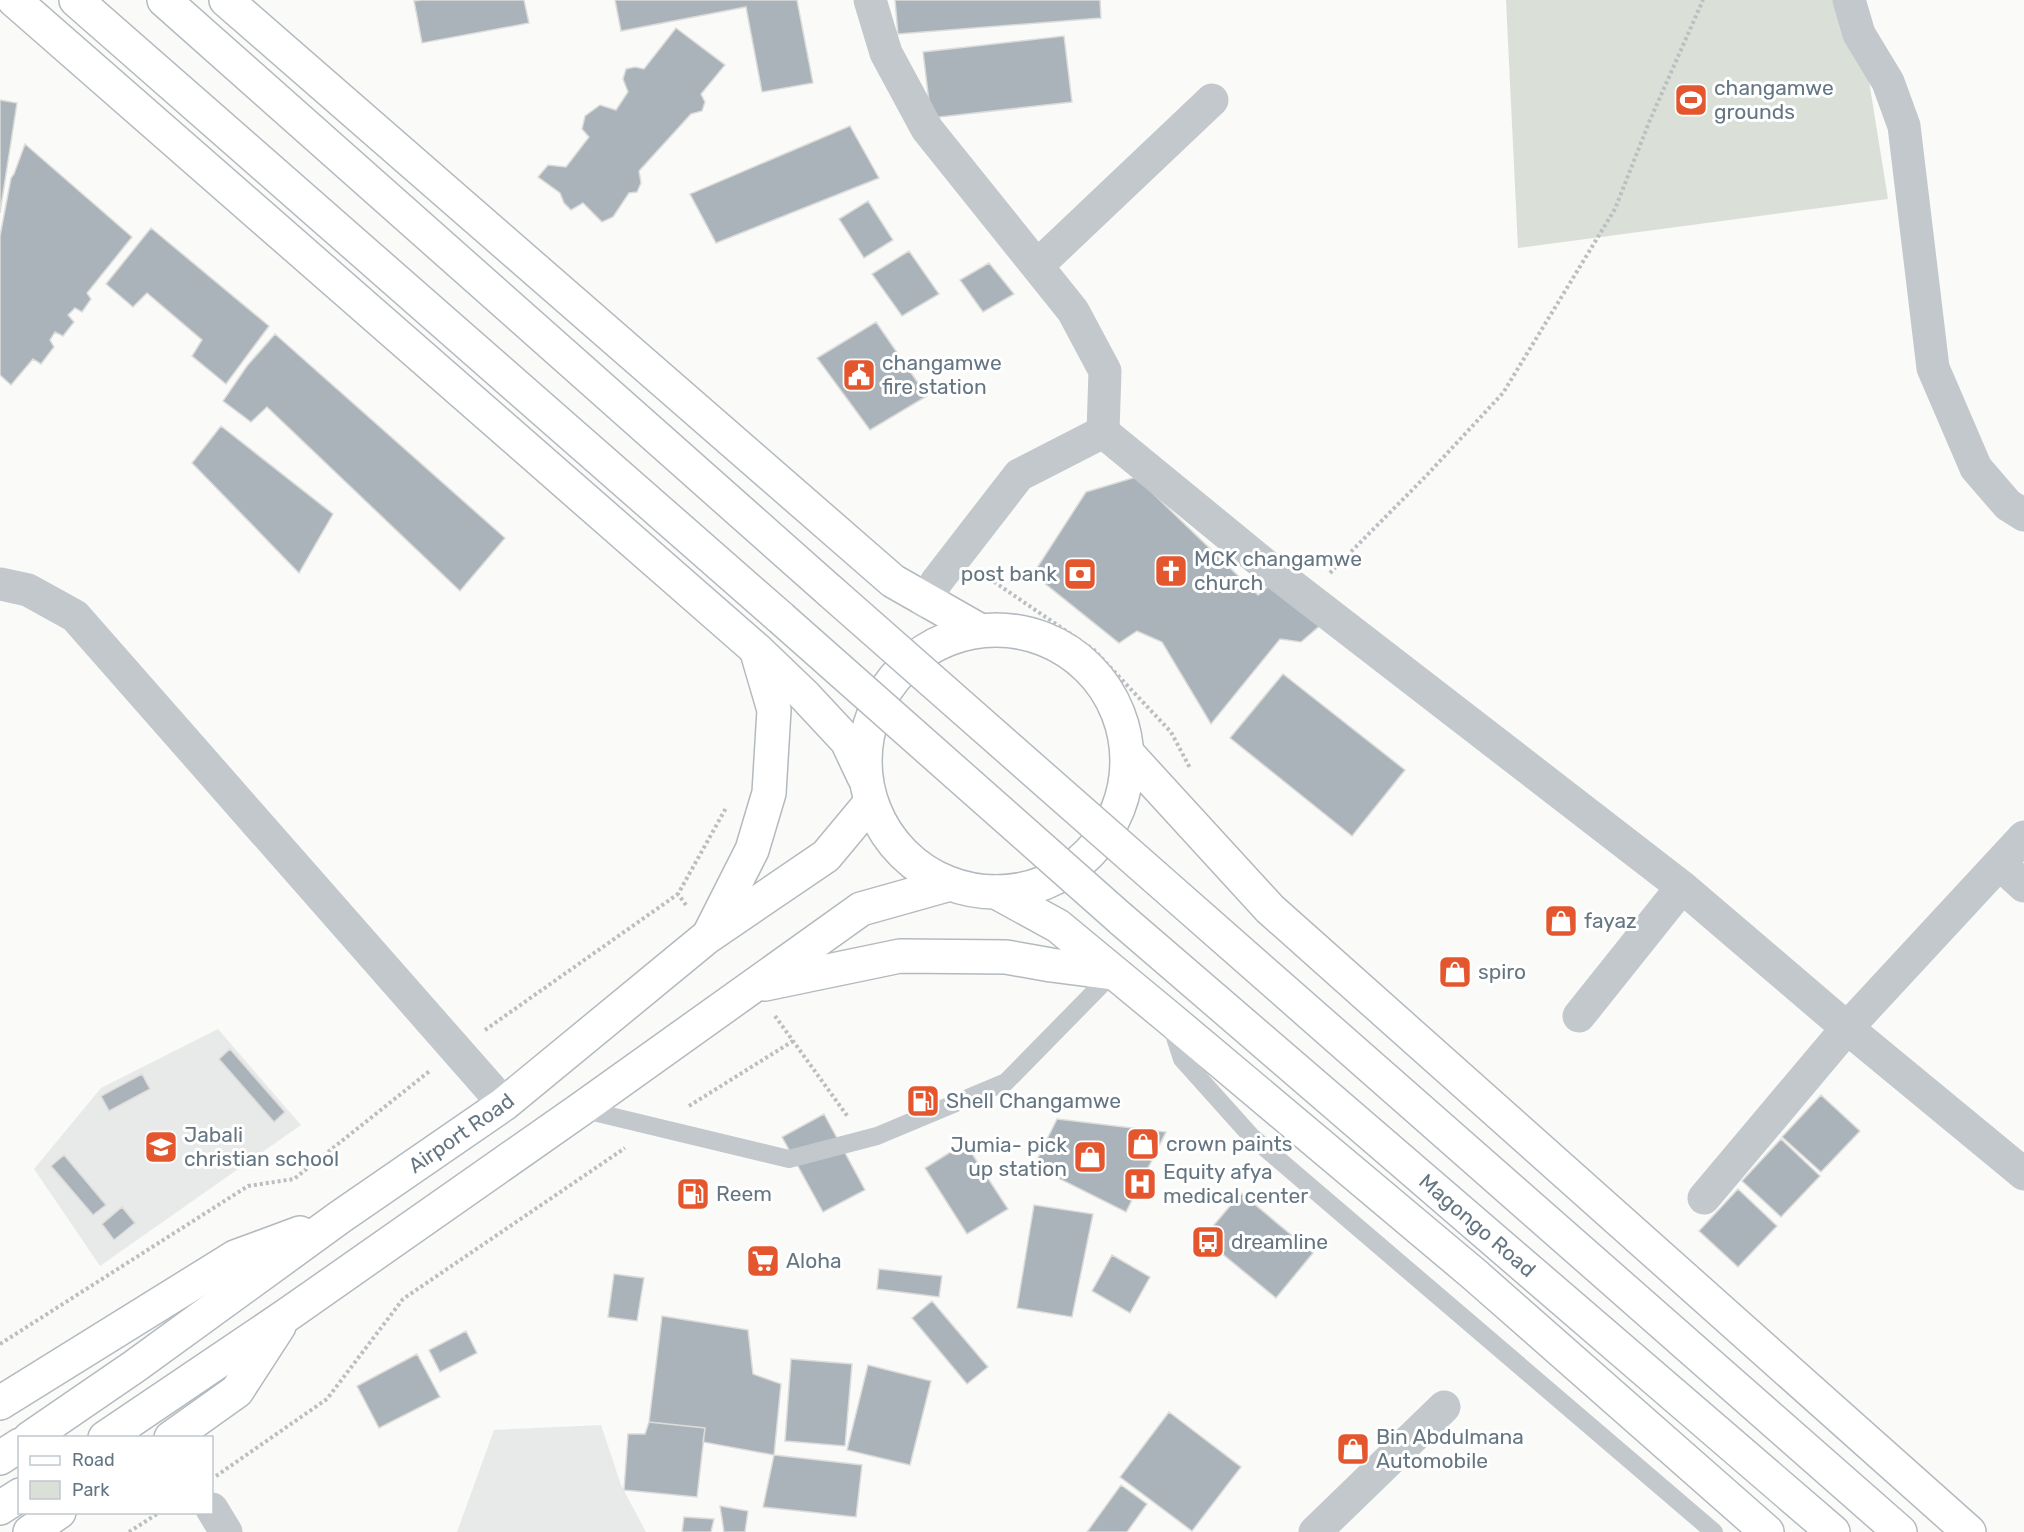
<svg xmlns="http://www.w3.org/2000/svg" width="2024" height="1532" font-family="Rubik,sans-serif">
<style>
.built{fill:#e8e9e9}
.green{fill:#dadfd7}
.building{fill:#aab3b9;stroke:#dcdcda;stroke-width:1.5}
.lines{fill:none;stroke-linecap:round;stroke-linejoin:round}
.secondary-casing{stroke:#b3babf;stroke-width:36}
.path{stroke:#bbbfc2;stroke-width:4;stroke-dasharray:3 3;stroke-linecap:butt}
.lane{stroke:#c3c8cc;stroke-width:18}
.street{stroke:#c3c8cc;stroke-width:33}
.secondary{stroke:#fff;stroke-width:33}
.secondary-bridge-casing{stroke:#b3babf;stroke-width:36;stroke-linecap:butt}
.secondary-bridge{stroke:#fff;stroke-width:33}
.labels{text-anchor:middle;stroke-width:6;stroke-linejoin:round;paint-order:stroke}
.poi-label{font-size:21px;fill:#657683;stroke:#fff;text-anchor:start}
.street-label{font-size:21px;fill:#657683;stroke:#fff}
</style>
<rect width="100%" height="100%" fill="#fafaf8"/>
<path class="built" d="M218,1029L301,1125L100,1266L34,1169L101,1088Z
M601,1425L621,1485L646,1532H457L494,1430Z"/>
<path class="green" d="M1506,0H1856L1888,199L1518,248Z"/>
<path class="building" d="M421,0H524L529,23L422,43L414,1Z
M615,0H797L813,83L762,92L746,7L621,31Z
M895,0H1100L1101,18L898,34Z
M676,28L725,65L701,94L705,102L702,111L691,114L639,171L641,183L637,192L629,193L613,217L602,222L583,203L571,210L564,203L560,193L538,177L548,165L566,167L589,137L582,129L585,116L600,105L616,110L628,92L623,79L626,69L635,67L644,69Z
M1064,36L1072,102L931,118L923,52Z
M0,100L17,103L0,213Z
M850,126L879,178L716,243L690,194Z
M25,144L132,237L87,293L91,299L82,312L75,308L68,315L74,322L63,336L55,332L50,340L54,347L41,364L33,359L11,385L0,375V236L11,178L14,174Z
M868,201L893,240L864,258L839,219Z
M151,228L269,326L226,384L192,356L202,340L147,293L133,307L106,284Z
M909,251L939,294L902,316L872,274Z
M989,263L1014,294L983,312L960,280Z
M876,322L927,396L870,430L817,358Z
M275,334L505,538L460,591L267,407L251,422L223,401L247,366Z
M221,426L333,514L299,573L192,463Z
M1136,477L1258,595L1270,585L1323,623L1301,642L1280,639L1211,724L1162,642L1137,631L1119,643L1033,574L1086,492Z
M1283,674L1405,770L1352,836L1230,738Z
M230,1049L285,1112L274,1122L219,1059Z
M142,1074L150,1089L109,1111L101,1096Z
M1821,1095L1860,1131L1821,1172L1782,1137Z
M824,1114L865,1190L823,1212L782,1137Z
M1057,1119L1166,1132L1126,1212L1034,1166Z
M1781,1139L1820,1176L1781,1217L1742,1181Z
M965,1143L1008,1209L967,1234L925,1168Z
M64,1155L106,1205L93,1215L51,1166Z
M1738,1189L1777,1226L1738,1267L1699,1231Z
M1241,1193L1313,1253L1276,1298L1203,1238Z
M1034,1205L1093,1214L1072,1317L1017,1308Z
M122,1207L135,1223L114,1240L102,1224Z
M1112,1255L1150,1277L1130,1313L1092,1291Z
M879,1269L942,1276L939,1297L877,1289Z
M614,1274L644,1278L637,1321L608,1317Z
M932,1301L988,1367L967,1384L912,1318Z
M662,1316L748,1330L753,1374L781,1384L774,1455L703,1442L705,1428L649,1422Z
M466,1331L477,1353L440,1372L429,1350Z
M417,1354L440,1397L379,1428L357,1386Z
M791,1359L852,1364L845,1446L785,1441Z
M868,1365L931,1381L910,1465L847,1450Z
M1169,1412L1241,1467L1192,1531L1120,1477Z
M649,1422L705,1428L697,1497L624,1490L628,1434H645Z
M774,1455L862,1465L856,1517L763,1507Z
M1121,1485L1147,1504L1127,1532H1087Z
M720,1506L748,1511L745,1532H724Z
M684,1517L714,1519L711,1532H682Z"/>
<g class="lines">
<defs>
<g id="secondary">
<path d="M14,0L757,650L805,696L847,741L864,777"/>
<path d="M76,0L781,618"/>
<path d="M164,0L830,591"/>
<path d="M226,0L893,581L979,630"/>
<circle cx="996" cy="761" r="131"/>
<path d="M1128,754L1270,909L1969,1532"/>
<path d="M1155,877L1900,1532"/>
<path d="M996,892L1058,926L1168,1017L1475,1275L1767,1532"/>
<path id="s1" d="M1121,919L1833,1532"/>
<path d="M710,933L752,850L769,793L774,710L757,652"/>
<path d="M765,984L900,956L1006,957L1051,965L1113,973"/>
<path d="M0,1403L235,1257L300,1233"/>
<path id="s2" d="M30,1438L135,1366L340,1217L504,1104L707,937L826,856L871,802"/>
<path d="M105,1438L287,1315L581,1109L861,909L950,884"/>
<path d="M171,1438L237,1391L279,1326"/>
<path d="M0,1458L20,1445"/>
<path d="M0,1508L20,1495"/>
<path d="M30,1532L59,1512"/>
</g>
</defs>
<use href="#secondary" class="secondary-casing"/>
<path class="path" d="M1330,573L1426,476L1503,393L1615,209L1650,120L1703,0
M984,575L1094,650L1171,732L1190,768
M686,905L678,894L726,808
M775,1016L848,1117
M485,1030L678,894
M689,1106L793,1041
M0,1344L248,1186L294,1179L431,1070
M216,1476L327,1399L403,1299L625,1148
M129,1532L160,1512"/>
<path class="lane" d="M1171,1025L1182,1059L1251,1136L1714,1532
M581,1109L789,1159L877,1136L1006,1082L1113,973"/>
<path class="street" d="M870,0L886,53L927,129L1073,311L1105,371L1103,432L1019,475L937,581L925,601
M1849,0L1859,34L1888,82L1904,126L1933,368L1976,468L2008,505L2024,515
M1037,266L1212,100
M1103,432L1264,564L1682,887L1847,1028L2024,1174
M0,584L28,590L75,616L504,1104
M2000,864L2024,886
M1579,1016L1682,887
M1704,1198L1847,1028L2024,837
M212,1509L226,1532
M1315,1532L1444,1407"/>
<use href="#secondary" class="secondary"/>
<defs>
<path id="secondary-bridge" d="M830,591L1155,877
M781,618L1121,919"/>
</defs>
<use href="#secondary-bridge" class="secondary-bridge-casing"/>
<use href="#secondary-bridge" class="secondary-bridge"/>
</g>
<defs>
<symbol id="stadium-square" viewBox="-11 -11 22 22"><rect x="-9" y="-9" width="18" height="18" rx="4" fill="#e4572e" stroke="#fff"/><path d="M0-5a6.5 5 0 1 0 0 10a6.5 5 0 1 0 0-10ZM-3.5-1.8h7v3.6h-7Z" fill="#fff"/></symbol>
<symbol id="civic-square" viewBox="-11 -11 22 22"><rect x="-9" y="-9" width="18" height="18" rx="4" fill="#e4572e" stroke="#fff"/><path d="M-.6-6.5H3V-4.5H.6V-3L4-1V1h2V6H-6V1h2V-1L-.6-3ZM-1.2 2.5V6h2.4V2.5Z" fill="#fff"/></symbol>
<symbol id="church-square" viewBox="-11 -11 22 22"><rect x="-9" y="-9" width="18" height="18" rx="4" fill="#e4572e" stroke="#fff"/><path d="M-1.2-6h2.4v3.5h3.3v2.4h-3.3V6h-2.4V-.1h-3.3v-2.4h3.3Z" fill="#fff"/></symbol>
<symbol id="bank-square" viewBox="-11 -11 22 22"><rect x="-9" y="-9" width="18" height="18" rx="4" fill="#e4572e" stroke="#fff"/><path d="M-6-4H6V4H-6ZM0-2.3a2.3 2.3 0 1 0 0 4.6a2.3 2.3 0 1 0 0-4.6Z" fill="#fff"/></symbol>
<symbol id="shop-square" viewBox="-11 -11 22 22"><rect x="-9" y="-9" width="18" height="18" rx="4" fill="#e4572e" stroke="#fff"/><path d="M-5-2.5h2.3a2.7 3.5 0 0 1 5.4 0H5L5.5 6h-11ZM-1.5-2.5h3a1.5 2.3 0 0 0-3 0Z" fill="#fff"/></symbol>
<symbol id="fuel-square" viewBox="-11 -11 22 22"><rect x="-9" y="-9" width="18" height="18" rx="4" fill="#e4572e" stroke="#fff"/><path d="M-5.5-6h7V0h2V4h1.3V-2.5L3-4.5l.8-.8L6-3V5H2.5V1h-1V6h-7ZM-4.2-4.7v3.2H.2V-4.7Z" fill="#fff"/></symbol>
<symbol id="school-square" viewBox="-11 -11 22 22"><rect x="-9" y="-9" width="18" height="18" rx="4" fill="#e4572e" stroke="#fff"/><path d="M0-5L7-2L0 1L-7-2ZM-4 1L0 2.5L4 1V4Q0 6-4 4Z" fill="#fff"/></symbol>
<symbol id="hospital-square" viewBox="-11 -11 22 22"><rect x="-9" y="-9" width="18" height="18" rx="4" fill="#e4572e" stroke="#fff"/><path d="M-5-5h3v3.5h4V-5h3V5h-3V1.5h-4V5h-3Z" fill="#fff"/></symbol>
<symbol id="bus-square" viewBox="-11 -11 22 22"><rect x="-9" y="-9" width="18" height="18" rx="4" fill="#e4572e" stroke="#fff"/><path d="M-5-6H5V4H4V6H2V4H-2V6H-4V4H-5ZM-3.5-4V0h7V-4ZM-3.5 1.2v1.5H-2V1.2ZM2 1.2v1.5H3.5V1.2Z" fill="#fff"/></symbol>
<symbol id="supermarket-square" viewBox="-11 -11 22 22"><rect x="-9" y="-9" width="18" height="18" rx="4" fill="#e4572e" stroke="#fff"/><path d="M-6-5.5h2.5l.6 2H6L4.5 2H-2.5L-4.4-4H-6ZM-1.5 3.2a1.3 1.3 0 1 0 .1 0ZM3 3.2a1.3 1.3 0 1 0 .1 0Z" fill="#fff"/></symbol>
</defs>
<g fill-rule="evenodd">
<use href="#stadium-square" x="1672" y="81" width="38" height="38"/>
<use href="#civic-square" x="840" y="356" width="38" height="38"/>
<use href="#church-square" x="1152" y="552" width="38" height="38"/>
<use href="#bank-square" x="1061" y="555" width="38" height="38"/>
<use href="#shop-square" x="1542" y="902" width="38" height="38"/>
<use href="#shop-square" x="1436" y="953" width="38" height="38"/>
<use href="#fuel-square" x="904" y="1082" width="38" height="38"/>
<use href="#shop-square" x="1124" y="1125" width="38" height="38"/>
<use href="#school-square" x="142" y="1128" width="38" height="38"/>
<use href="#shop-square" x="1071" y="1138" width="38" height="38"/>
<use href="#hospital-square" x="1121" y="1165" width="38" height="38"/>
<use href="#fuel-square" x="674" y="1175" width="38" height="38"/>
<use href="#bus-square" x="1189" y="1223" width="38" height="38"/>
<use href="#supermarket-square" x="744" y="1242" width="38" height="38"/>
<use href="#shop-square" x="1334" y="1430" width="38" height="38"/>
</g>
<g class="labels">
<g class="poi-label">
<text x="1714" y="95">changamwe<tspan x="1714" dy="24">grounds</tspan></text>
<text x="882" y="370">changamwe<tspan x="882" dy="24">fire station</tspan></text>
<text x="1194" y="566">MCK changamwe<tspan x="1194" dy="24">church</tspan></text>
<text x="1057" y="581" text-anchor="end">post bank</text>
<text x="1584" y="928">fayaz</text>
<text x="1478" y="979">spiro</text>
<text x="946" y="1108">Shell Changamwe</text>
<text x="184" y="1142">Jabali<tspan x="184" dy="24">christian school</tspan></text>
<text x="1166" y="1151">crown paints</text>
<text x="1067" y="1152" text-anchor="end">Jumia- pick<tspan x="1067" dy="24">up station</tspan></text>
<text x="1163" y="1179">Equity afya<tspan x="1163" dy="24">medical center</tspan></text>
<text x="716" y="1201">Reem</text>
<text x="1231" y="1249">dreamline</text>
<text x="786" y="1268">Aloha</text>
<text x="1376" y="1444">Bin Abdulmana<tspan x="1376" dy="24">Automobile</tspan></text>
</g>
<g class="street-label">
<text dy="7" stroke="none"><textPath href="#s2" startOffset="528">Airport Road</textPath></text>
<text dy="7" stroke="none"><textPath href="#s1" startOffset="470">Magongo Road</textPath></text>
</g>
</g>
<rect x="18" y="1436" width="195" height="78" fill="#ffffff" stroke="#c1c8cd" stroke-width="1.5"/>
<rect x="30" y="1456" width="30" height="9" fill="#ffffff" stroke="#c1c8cd" stroke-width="1.5"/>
<text x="72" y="1466" font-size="18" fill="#657683">Road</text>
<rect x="30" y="1481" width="30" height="18" fill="#dadfd7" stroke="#c1c8cd" stroke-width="1.5"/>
<text x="72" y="1496" font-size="18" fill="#657683">Park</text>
</svg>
